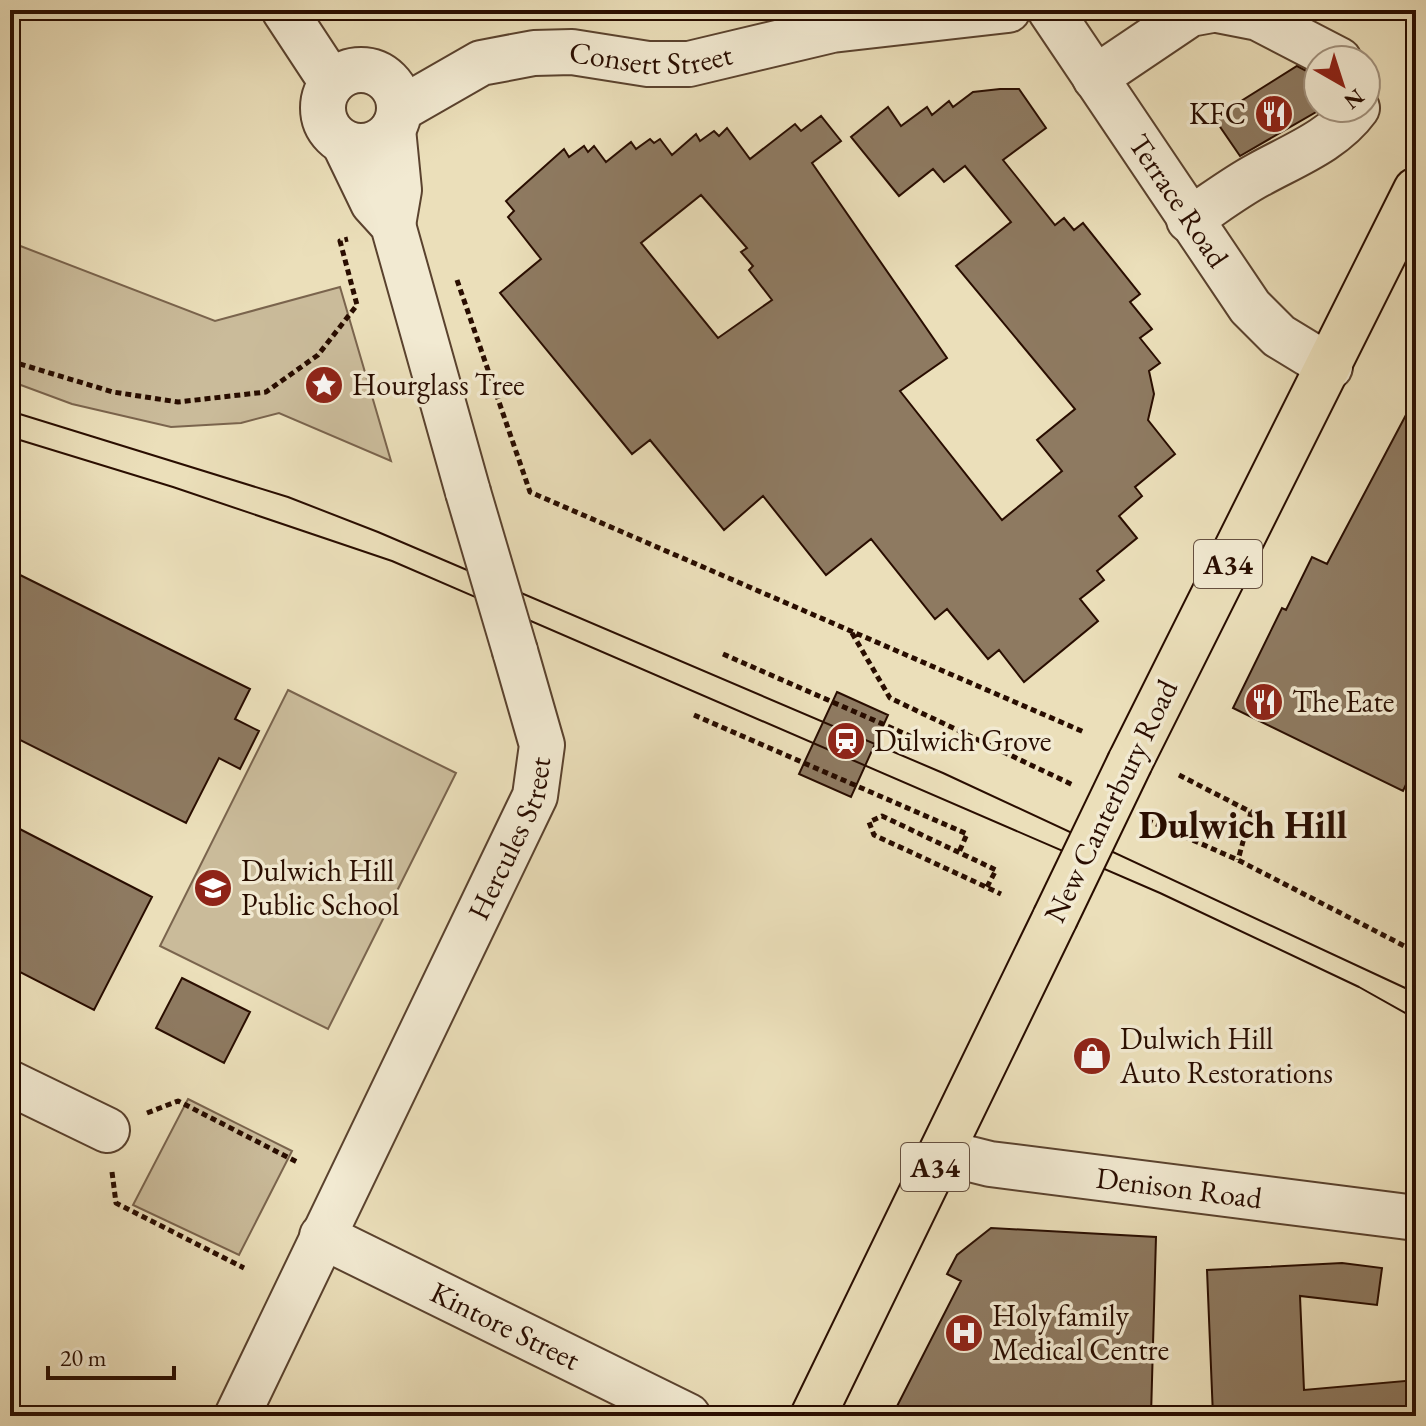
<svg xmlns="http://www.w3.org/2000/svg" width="1426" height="1426" font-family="'EB Garamond',serif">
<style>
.green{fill:#cabb9a;stroke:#7a644d;stroke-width:2}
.building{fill:#8e7a61;stroke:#290d00;stroke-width:2;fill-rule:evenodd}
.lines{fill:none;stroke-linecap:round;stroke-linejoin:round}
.minor-casing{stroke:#5a422e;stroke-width:48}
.highway-casing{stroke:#290d00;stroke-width:48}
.path{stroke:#290d00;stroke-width:5;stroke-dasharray:6 4;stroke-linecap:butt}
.minor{stroke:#f2ead2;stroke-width:44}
.highway{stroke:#ebdfba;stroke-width:44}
.tram{stroke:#290d00;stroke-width:2}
.minor-bridge-casing{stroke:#5a422e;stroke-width:48;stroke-linecap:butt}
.highway-bridge-casing{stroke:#290d00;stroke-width:48;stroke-linecap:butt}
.minor-bridge{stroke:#f2ead2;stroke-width:44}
.highway-bridge{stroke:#ebdfba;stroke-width:44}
.labels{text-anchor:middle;stroke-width:7;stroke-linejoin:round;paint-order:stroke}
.shield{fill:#f2ead2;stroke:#654f3f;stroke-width:2}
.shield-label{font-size:28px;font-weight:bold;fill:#290d00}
.street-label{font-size:30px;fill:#290d00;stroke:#f2ead2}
.poi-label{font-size:30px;fill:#290d00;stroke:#f2ead2;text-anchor:start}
.district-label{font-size:38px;font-weight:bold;fill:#290d00;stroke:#f2ead2}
</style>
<rect width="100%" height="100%" fill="#ebdfba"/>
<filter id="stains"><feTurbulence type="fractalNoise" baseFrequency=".0025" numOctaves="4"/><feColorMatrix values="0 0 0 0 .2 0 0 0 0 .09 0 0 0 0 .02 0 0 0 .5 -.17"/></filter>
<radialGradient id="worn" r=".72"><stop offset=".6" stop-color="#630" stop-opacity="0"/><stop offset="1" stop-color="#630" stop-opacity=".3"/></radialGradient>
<path class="green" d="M10,242L215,321L340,287L391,461L279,413L241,423L171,427L72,404L10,381Z
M288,690L456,773L328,1029L160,946Z
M188,1099L292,1151L239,1255L133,1205Z"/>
<path class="building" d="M1297,66L1318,77V108H1323L1240,156L1214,118Z
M1000,89H1019L1046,128L1003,160L1055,225L1064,218L1074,230L1083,223L1140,294L1130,302L1152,329L1140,338L1160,363L1149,371L1154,394L1148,420L1175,454L1135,487L1142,496L1119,516L1137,538L1097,571L1104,580L1080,599L1098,621L1024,682L999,650L988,659L947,609L935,619L871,539L826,575L763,496L724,530L650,440L632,454L500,293L541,259L508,217L514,211L506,201L564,149L569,157L584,146L588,152L594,146L606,162L631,142L636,149L650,139L654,143L660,139L672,155L696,134L700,141L714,131L719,136L727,128L750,159L795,124L801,131L821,116L841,141L812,163L947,358L900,391L1002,520L1062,471L1037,440L1075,409L956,266L1011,222L965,166L944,182L933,169L899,196L851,137L888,107L901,126L927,107L932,115L949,101L953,107L973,92ZM701,195L747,248L741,252L753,266L749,270L772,300L718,338L641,243Z
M1416,396V763L1403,791L1233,708L1282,608L1286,610L1312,557L1327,564Z
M10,570L250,689L235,719L259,731L240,769L219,758L186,823L10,735Z
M837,692L888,715L851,797L799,774Z
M10,824L152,897L94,1010L10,967Z
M182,978L250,1012L224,1063L156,1028Z
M991,1228L1156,1237L1151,1416H892L961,1281L947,1274L957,1255Z
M1342,1263L1382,1268L1377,1305L1300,1296L1304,1390L1416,1380V1416H1213L1207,1270Z"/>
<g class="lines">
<defs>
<g id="minor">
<path d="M284,10L332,83"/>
<path id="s1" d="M1050,10L1250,307L1279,336L1330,367"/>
<path d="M1217,10L1258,18L1339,60"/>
<circle cx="361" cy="108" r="38"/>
<path d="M1095,78L1190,14L1212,10"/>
<path id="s2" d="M399,110L481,63L534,53L572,52L648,64H689L832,30L1008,10"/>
<path d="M344,143L373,203L393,225L468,492"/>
<path d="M1189,220C1212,205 1234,188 1258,175C1292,156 1333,141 1357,108"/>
<path d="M393,225L399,190L393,129"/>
<path d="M10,1083L107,1130"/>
<path id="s3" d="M942,1152L990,1164L1416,1218"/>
<path id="s4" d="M322,1236L688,1416"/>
<path id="s5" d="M237,1416L535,796L542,745L515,651"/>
</g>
<path id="highway" d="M1130,762L1416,190
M813,1416L1055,918"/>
</defs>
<use href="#minor" class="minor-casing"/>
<use href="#highway" class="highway-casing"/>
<path class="path" d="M457,280L530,492L1084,732
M10,361L113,392L178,402L266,392L318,355L357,305L340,241L348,239
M852,633L890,698L1073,785
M723,654L942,750
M694,715L967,834L959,852
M1179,775L1251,812L1238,860
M1147,820L1238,860L1416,952
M987,887L996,870L882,816L869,822L874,835L1001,894
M147,1113L178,1101L297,1162
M112,1172L116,1203L244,1268"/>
<use href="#minor" class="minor"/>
<use href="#highway" class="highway"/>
<path class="tram" d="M10,411L288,497L378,532L943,773L1416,993
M10,437L173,487L392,561L1160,893L1359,987L1416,1019"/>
<defs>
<path id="minor-bridge" d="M468,492L515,651"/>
<path id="highway-bridge" d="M1055,918L1130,762"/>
</defs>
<use href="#minor-bridge" class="minor-bridge-casing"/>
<use href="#highway-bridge" class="highway-bridge-casing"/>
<use href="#minor-bridge" class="minor-bridge"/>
<use href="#highway-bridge" class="highway-bridge"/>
</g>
<defs>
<symbol id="restaurant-disc" viewBox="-11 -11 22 22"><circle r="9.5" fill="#8f2418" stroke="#f2ead2"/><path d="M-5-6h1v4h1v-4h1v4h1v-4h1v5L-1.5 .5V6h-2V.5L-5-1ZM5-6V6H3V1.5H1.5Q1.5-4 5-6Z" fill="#fff"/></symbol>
<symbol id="sight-disc" viewBox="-11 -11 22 22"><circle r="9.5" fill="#8f2418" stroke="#f2ead2"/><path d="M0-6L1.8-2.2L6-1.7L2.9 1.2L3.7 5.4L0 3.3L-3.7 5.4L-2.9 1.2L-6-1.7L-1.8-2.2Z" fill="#fff"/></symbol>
<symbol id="station-disc" viewBox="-11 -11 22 22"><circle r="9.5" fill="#8f2418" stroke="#f2ead2"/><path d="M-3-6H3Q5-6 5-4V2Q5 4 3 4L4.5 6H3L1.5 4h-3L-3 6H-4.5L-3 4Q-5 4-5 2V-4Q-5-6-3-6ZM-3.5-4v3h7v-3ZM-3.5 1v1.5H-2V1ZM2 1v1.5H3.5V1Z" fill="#fff"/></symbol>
<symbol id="school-disc" viewBox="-11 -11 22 22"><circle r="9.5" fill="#8f2418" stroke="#f2ead2"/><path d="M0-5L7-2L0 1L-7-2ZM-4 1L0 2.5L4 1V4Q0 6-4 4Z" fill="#fff"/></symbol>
<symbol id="shop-disc" viewBox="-11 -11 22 22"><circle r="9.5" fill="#8f2418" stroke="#f2ead2"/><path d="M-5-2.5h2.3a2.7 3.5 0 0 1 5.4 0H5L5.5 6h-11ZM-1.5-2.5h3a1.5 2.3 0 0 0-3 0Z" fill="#fff"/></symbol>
<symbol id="hospital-disc" viewBox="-11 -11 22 22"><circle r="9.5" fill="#8f2418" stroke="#f2ead2"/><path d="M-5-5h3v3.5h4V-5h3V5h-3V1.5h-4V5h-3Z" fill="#fff"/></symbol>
</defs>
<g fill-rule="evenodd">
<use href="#restaurant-disc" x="1252" y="92" width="44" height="44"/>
<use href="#sight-disc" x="302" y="363" width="44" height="44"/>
<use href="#restaurant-disc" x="1242" y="680" width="44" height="44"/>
<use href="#station-disc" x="824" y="719" width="44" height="44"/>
<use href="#school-disc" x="191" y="866" width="44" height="44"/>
<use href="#shop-disc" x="1070" y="1034" width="44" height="44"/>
<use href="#hospital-disc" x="942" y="1311" width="44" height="44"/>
</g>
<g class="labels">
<g class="shield">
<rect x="1194" y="540" width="68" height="48" rx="6"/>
<rect x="901" y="1143" width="68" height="48" rx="6"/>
</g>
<g class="shield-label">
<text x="1228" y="574">A34</text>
<text x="935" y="1177">A34</text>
</g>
<g class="street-label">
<text dy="10" stroke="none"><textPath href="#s2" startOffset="266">Consett Street</textPath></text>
<text dy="10" stroke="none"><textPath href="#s1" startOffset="230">Terrace Road</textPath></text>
<text transform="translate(1111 801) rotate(-64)" y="10">New Canterbury Road</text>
<text dy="10" stroke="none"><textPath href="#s5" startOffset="640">Hercules Street</textPath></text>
<text dy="10" stroke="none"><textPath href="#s3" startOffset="240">Denison Road</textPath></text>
<text dy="10" stroke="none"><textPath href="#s4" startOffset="204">Kintore Street</textPath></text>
</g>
<g class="poi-label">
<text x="1246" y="124" text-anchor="end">KFC</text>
<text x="352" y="395">Hourglass Tree</text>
<text x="1292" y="712">The Eate</text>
<text x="874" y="751">Dulwich Grove</text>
<text x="241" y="881">Dulwich Hill<tspan x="241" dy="34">Public School</tspan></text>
<text x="1120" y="1049">Dulwich Hill<tspan x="1120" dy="34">Auto Restorations</tspan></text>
<text x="992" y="1326">Holy family<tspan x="992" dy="34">Medical Centre</tspan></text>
</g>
<g class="district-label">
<text x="1243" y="838">Dulwich Hill</text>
</g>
</g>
<rect width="1426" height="1426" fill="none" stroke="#ebdfba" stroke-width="40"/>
<rect x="12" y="12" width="1402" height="1402" fill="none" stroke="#290d00" stroke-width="4"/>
<rect x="20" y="20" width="1386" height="1386" fill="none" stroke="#290d00" stroke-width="2"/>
<g transform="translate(1342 84) rotate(141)"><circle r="38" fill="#f2ead2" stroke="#a2927e" stroke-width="2"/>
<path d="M0-6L14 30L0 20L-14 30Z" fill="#8f2418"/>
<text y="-12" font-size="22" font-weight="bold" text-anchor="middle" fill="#290d00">N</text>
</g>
<path d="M48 1366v12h126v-12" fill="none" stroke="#290d00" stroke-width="4"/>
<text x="60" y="1366" font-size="24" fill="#290d00" stroke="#f2ead2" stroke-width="6" paint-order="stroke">20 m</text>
<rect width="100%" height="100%" filter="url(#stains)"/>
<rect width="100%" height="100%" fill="url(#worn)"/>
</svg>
